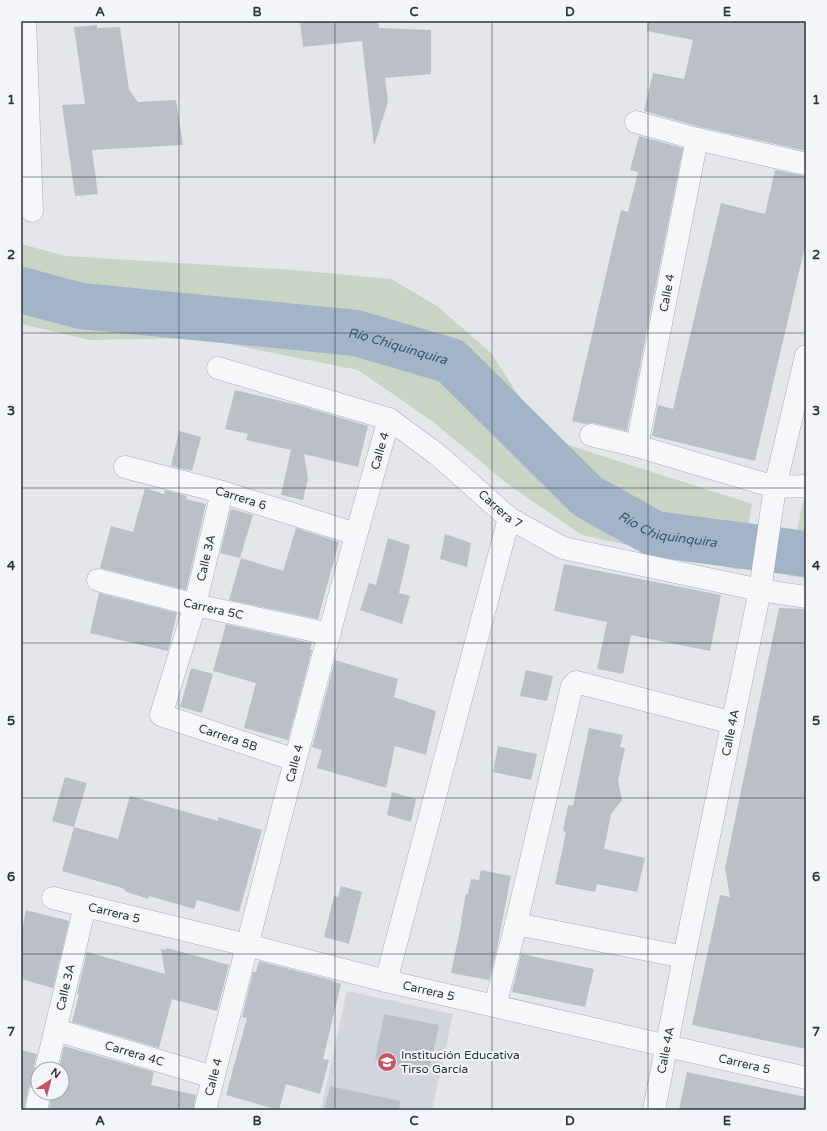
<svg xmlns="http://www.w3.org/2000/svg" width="827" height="1131" font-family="'Varela Round',sans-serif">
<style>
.built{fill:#d2d5dc}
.green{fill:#c9d4c5}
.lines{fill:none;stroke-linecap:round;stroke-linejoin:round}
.river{stroke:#a2b4c7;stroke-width:46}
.building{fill:#bbbfc7}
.minor-casing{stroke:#a9adb4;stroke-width:23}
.minor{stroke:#f6f7f9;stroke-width:22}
.grid{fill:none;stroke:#2c3442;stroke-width:1;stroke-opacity:0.55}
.labels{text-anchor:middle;stroke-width:4;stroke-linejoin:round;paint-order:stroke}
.street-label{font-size:12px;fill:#2c3442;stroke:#f3f5f8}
.poi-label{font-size:12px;fill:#2c3442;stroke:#f3f5f8;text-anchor:start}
.water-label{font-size:13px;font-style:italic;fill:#395373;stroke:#f3f5f8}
.neatline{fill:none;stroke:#2c3442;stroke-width:1.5}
.grid-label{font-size:13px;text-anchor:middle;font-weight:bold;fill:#2c3442}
</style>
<rect width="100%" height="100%" fill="#e4e6ea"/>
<path class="built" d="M347,991L453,1014L432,1110H321Z"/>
<path class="green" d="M21,244L66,256L294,270L391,279L437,306L491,353L532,416L568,445L752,504L740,570L582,535L509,485L432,421L358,370L198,338L90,340L21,324Z
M803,501H806V578L788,576Z"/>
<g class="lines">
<path class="river" id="s1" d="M21,290L81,306L356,333L451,361L587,496L655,534L806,554"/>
</g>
<path class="building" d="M300,21H378L379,28L431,30V74L385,78L388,102L374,146L362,41L303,47Z
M648,21H806V151L700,127L644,111L653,73L684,79L693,40L647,31Z
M97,25V28L120,27L129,90L138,102L176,100L183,145L92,150L98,194L75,196L62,105L85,104L74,27Z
M639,136L683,148L627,431L594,423L586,424L572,421L621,210L628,212L638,172L630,170Z
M775,170L806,176V242L755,461L652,436L658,405L673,409L721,203L765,214Z
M235,390L302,406L368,426L358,467L304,454L308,478L303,500L281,495L291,450L246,440L248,434L225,429Z
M179,431L201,437L192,471L171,466Z
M145,488L164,494L165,490L187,496L186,499L206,504L186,590L100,568L111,526L133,532Z
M231,509L253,515L240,558L220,553Z
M296,528L339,542L318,619L229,600L241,558L283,571Z
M445,534L471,543L467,567L440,559Z
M388,538L410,545L399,593L410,596L402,624L360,610L369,583L376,585Z
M564,564L721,595L710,651L631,635L623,674L597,669L607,622L554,611Z
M99,593L177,613L168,651L90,633Z
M779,608L806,609V1049L692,1025L720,895L730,897L725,868Z
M226,624L312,643L310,649L312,650L288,740L244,728L256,683L213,671Z
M335,660L398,679L394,697L436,711L426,755L395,746L386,788L317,768L322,750L312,747Z
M191,668L213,674L202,713L180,707Z
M526,670L553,676L547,701L520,696Z
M589,728L623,735L620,747L625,748L618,781L622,800L611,814L604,849L645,858L637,892L597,884L595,892L555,884L566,832L563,831L568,805L573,806Z
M498,746L537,754L531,780L493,772Z
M65,777L87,783L74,827L52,821Z
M392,792L416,799L411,822L387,815Z
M130,796L218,821V817L262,830L239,912L197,900L194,909L149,896L148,899L127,892L122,888L62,871L74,827L118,839Z
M481,870L511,876L497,949L489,980L451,973L462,920H461L466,894H468L471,879L479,880Z
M341,886L362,892L349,944L324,937L334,896L338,897Z
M26,910L69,921L53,988L21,979V934Z
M167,948L229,965L217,1011L172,999L159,1048L72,1022L79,994H77L87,952L165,974L161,949L166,950Z
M521,954L594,969L585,1007L512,992Z
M259,961L335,981V982L341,984L323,1059L329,1060L320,1094L286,1084L279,1110L226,1095L247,1018L242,1017L253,972H256Z
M384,1014L439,1025L429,1072L375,1060Z
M64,1046L154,1072L151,1085L196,1095L193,1110H49L52,1093H62V1069H59Z
M21,1050L37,1054L34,1066V1072L38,1078V1081L31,1084L28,1090L24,1110H21Z
M687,1072L806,1097V1110H679Z
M330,1086L400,1101L399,1110H324Z"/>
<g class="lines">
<defs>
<g id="minor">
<path d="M25,21L32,211"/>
<path d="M636,122L697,139L806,164"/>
<path id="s2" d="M218,368L389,419L438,455L509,518L563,548L760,590L806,597"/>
<path d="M591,435L637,446L775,487L806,486"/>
<path id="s3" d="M637,446L697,139"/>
<path id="s4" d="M125,467L222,492L356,534"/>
<path id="s5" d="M222,492L195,605L161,715L295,760"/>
<path id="s6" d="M98,580L195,605L330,634"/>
<path id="s7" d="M53,898L247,945L386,981L806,1078"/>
<path d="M516,924L684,957"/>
<path d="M386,981L509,518"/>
<path d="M495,1006L516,924L572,686L576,682L733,723"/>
<path id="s8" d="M56,1030L213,1077"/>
<path id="s9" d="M46,1069L85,906"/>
<path d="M36,1110L40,1093"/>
<path id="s10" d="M205,1110C264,879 323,648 389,419"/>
<path id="s11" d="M654,1110L684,957L760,590L775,487L806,356"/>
</g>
</defs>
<use href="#minor" class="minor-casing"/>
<use href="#minor" class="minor"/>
</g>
<path class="grid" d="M179,21V1110M335,21V1110M492,21V1110M648,21V1110M21,177H806M21,333H806M21,488H806M21,643H806M21,798H806M21,954H806"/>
<defs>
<symbol id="school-disc" viewBox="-11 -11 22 22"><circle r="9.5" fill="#c55364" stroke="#f3f5f8"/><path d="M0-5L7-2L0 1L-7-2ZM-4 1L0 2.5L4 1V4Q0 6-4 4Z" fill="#fff"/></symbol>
</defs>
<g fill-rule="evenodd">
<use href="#school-disc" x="376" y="1051" width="22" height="22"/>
</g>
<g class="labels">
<g class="street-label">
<text dy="4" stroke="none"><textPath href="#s3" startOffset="156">Calle 4</textPath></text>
<text dy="4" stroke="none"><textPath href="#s10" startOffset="682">Calle 4</textPath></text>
<text dy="4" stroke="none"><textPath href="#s4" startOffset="120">Carrera 6</textPath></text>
<text dy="4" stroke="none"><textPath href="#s2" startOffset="322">Carrera 7</textPath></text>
<text transform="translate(206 558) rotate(-77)" y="4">Calle 3A</text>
<text dy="4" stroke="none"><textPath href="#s6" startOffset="119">Carrera 5C</textPath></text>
<text dy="4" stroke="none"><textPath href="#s11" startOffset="385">Calle 4A</textPath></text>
<text dy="4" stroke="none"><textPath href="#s5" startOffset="302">Carrera 5B</textPath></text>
<text dy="4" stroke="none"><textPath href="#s10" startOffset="358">Calle 4</textPath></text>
<text dy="4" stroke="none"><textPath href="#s7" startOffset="63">Carrera 5</textPath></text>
<text dy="4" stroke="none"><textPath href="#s9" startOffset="84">Calle 3A</textPath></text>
<text dy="4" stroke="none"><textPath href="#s7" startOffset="387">Carrera 5</textPath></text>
<text dy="4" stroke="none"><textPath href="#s11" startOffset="61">Calle 4A</textPath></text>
<text dy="4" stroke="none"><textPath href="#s8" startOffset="82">Carrera 4C</textPath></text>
<text dy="4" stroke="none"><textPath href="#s7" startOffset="711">Carrera 5</textPath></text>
<text dy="4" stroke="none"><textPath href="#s10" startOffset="34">Calle 4</textPath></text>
</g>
<g class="poi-label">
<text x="401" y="1059">Institución Educativa<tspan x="401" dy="14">Tirso García</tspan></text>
</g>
<g class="water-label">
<text dy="5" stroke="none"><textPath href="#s1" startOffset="382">Río Chiquinquira</textPath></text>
<text dy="5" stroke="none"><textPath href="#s1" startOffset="718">Río Chiquinquira</textPath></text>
</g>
</g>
<rect width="827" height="1131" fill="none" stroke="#f3f5f8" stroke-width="44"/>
<g transform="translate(50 1081) rotate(36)"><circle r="19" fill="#f3f5f8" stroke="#a3a8af"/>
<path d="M0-3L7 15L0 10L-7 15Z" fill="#c55364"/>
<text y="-6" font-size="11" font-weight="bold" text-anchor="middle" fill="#2c3442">N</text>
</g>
<rect x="22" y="22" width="783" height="1087" class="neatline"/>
<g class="grid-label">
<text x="100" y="16">A</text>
<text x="257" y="16">B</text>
<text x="414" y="16">C</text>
<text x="570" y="16">D</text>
<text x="727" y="16">E</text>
<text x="11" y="104">1</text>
<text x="816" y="104">1</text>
<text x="11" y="259">2</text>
<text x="816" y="259">2</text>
<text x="11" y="415">3</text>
<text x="816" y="415">3</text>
<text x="11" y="570">4</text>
<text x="816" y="570">4</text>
<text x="11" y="725">5</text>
<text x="816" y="725">5</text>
<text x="11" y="881">6</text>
<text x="816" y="881">6</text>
<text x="11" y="1036">7</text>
<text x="816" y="1036">7</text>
<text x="100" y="1125">A</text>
<text x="257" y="1125">B</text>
<text x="414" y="1125">C</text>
<text x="570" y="1125">D</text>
<text x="727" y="1125">E</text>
</g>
</svg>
